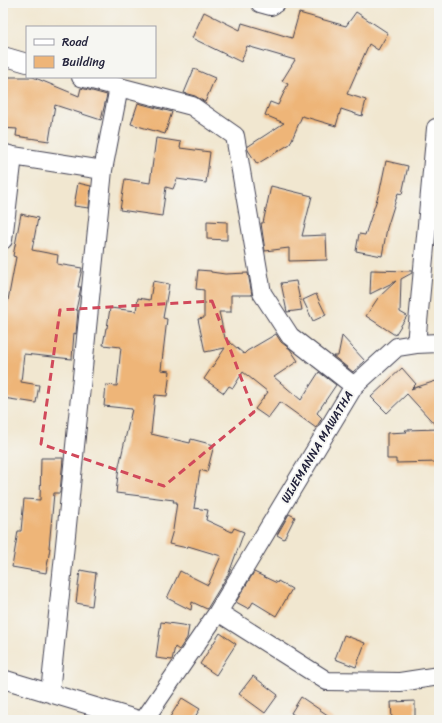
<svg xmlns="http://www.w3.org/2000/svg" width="442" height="723" font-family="Sriracha,sans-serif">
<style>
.building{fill:#eeb578}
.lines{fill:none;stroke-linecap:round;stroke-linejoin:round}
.minor-casing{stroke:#414051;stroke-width:20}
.minor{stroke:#fff;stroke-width:18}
.marked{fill:none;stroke:#d1495b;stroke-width:3;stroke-dasharray:8 5;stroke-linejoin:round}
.labels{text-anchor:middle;stroke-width:4;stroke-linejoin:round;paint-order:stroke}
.street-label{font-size:12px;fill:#22223b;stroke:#f6f6f2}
</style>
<rect width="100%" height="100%" fill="#f6f6f2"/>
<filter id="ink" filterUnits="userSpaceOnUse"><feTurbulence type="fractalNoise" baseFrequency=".025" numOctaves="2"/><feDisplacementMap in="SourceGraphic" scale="8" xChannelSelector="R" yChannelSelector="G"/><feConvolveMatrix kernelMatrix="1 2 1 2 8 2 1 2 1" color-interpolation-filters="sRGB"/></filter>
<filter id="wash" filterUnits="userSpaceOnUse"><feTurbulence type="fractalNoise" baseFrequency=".012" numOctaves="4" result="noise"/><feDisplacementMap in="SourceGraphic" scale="16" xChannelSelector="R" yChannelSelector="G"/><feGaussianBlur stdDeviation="0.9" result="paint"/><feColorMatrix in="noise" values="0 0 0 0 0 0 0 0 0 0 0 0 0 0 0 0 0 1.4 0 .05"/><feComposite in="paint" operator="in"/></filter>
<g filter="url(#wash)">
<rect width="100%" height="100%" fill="#f1e7d0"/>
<g id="blocks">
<path class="building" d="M204,12L240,30L242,23L292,38L299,13L346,26L356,12L388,33L378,50L369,44L347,94L366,100L362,116L341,109L336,126L302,116L290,144L257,164L248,150L247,147L284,123L265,115L270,102L278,105L288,84L282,81L295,60L247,46L241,62L192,38Z
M194,69L215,78L205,102L195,96L184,93Z
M3,77H33L79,96L81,88L107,95L101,120L55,105L49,141L16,136L17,129L3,128Z
M138,103L172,112L165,134L131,124Z
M156,138L181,142L180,148L210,152L206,183L177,179L173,189L166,187L162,216L120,210L125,179L150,183Z
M386,161L408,166L402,194L398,193L387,228L382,256L356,251L359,234L365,235L380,190Z
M78,183L91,186L89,208L74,206Z
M271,186L312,196L302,236L326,235L327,260L289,261V248L265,251L261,223H263Z
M21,214L38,218L32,250L58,255L57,264L82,268L78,287H81L76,310H78L76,334L74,333L72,359L24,354L21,382L39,385L36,403L3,398V355L6,311L16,257L13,256Z
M207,221L227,222V240L207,239Z
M198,270L211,271V272L225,274L248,273L252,295H231V312H219L225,338L244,354L247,351L276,334L281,342L290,349L298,361L274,377L301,400L319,372L336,385L317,413L322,418L316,428L280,402L268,418L255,409L268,392L243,372L233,388L229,386L224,393L204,379L225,348L205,352L198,319L204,318V290L196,289Z
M371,270L412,271V273L401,279L400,312L407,316L395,335L366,316L378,298L396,281L370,294Z
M153,281L169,284L163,318L167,319L161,370L170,371L167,396L155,395L151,434L190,443L191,439L214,445L207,472L200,470L194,508L208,510L206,520L232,532L234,528L244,532L229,573L207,609L192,602L191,610L167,598L180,571L208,585L221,556L188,546L187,548L169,544L173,530L177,502H173L174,500L116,493L119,466L132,409L104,406L106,385L117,386L121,347L103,345L106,328H107L110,308L136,311L138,298L150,300Z
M296,281L302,310L287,312L281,283Z
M316,294L326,315L313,321L303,300Z
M342,336L365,361L353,372L333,356H338Z
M402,368L416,384L411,389L439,380V462L396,463V459H387V433L407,432L405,430L439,429L407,394L387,413L371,397Z
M41,458H63L60,493H54L49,548H50L46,573L12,567L18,531H21L24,499L40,500Z
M289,514L295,517L284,539L277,535Z
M80,570L96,573L92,606L76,603Z
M254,572L277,583L278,581L292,589L276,616L253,602L249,609L236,602Z
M161,622L189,626L187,638L179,650L175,647L172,660L156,658Z
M220,633L236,644L216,675L200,664Z
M344,635L365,643L356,667L335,659Z
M253,676L278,695L265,713L239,694Z
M301,697L335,720H302L291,713Z
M182,698L200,709L193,720H168Z
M415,701V720H392L391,702Z"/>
</g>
</g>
<g filter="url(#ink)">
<use href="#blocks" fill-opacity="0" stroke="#414051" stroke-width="1"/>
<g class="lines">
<defs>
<path id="minor" d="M260,3L271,6L276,3
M3,56L27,63
M81,77L192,106L235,136L262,293L290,336L354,386L218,612L327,681L400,682L439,676
M436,128L416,344L439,343
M3,153L13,156L3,240
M13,156L103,170L50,693
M103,170L119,87
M354,386L397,347L416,344
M3,679L139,720
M144,720L218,612"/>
</defs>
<use href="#minor" class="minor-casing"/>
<use href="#minor" class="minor"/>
</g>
</g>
<path class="marked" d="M212,301L254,412L164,486L41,444L60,310Z"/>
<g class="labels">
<g class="street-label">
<text transform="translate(317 447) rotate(-59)" y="4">WIJEMANNA MAWATHA</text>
</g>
</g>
<rect width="442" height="723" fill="none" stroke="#f6f6f2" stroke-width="16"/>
<rect x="26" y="26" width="130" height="52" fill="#f6f6f2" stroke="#a1a1a9"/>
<rect x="34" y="39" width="20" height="6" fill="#ffffff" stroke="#a1a1a9"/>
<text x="62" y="46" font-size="12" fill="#22223b">Road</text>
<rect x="34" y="56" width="20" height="12" fill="#eeb578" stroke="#a1a1a9"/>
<text x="62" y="66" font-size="12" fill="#22223b">Building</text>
</svg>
